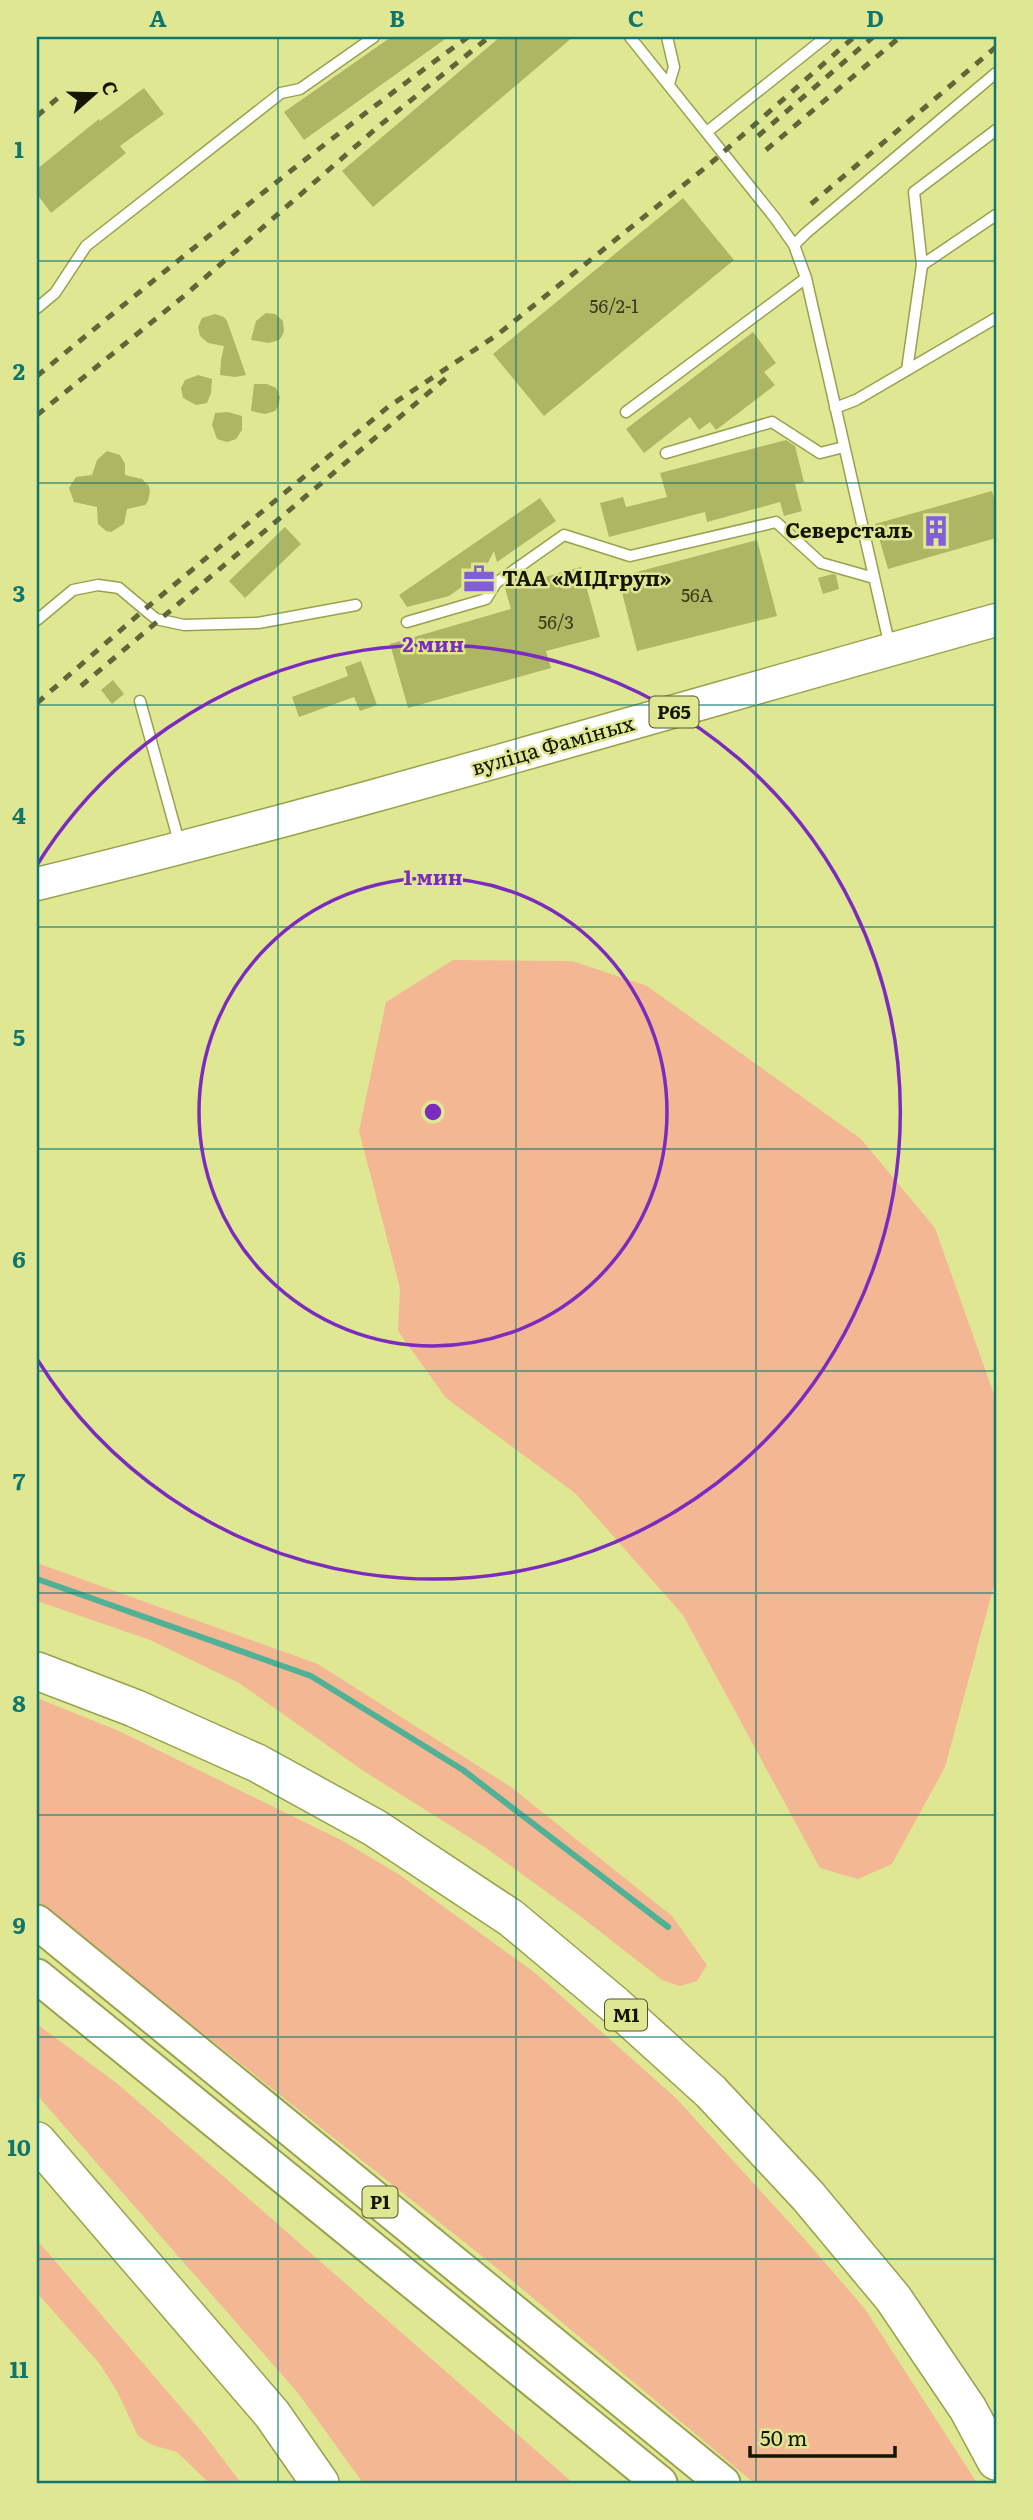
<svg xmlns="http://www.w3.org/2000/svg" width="1033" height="2520" font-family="Literata,serif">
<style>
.green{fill:#f3b893}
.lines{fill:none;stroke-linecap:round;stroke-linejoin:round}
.stream{stroke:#50b197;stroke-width:6}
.building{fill:#afb663}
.service-casing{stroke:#9aa14e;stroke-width:13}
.primary-casing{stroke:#9aa14e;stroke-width:35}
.trunk-casing{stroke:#9aa14e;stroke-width:37}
.motorway-casing{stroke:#9aa14e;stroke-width:40}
.service{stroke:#fff;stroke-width:10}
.primary{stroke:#fff;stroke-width:32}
.trunk{stroke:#fff;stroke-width:33}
.motorway{stroke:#fff;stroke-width:37}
.rail{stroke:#616538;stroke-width:5;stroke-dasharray:9 9;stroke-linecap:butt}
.grid{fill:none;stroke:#0f766e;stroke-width:2;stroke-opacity:0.55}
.ring{fill:none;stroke:#7b2cbf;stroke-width:3.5}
.labels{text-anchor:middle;stroke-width:5;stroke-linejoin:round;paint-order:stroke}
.number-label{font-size:18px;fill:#3a3d19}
.shield{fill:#dfe793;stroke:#50542c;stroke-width:2}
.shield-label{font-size:19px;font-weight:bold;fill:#131500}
.poi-label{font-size:21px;font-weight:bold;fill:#131500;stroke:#dfe793;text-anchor:end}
.street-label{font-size:21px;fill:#131500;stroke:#dfe793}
.centre{fill:#7b2cbf;stroke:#dfe793;stroke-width:3.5}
.ring-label{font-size:21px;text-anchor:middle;font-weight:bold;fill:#7b2cbf;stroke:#dfe793;stroke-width:5;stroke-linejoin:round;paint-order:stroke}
.neatline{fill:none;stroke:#0f766e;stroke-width:2.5}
.grid-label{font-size:23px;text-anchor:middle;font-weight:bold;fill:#0f766e}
</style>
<rect width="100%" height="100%" fill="#dfe793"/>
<path class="green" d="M453,960L572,961L647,986L861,1139L935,1228L996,1400V1578L945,1767L892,1864L858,1879L820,1868L683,1615L575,1493L446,1398L398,1331L400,1288L359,1131L386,1002Z
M37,1563L318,1664L511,1787L672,1916L707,1965L697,1981L680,1986L662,1980L584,1919L486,1848L362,1770L239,1683L150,1640L37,1601Z
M37,1698L119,1731L341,1840L400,1875L534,1972L676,2098L808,2243L865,2309L977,2483H754L503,2273L37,1901Z
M37,2024L119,2085L573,2483H363L298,2393L37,2095Z
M37,2240L203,2433L241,2483H209L177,2452L152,2445L138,2436L117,2391L99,2363L37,2293Z"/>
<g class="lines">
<path class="stream" d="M37,1579L311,1676L463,1770L668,1927"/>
</g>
<path class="building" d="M391,37H448L304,140L284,112Z
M500,37H573L373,207L342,171Z
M144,88L164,114L120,146L126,153L51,213L37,194V169L99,119L100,121Z
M683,198L734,260L544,416L493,354Z
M266,313L275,314L283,321L284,331L282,336L279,340L269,343L251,340L256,321Z
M215,314L224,317L227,321L246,375L235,377L220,375L221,360L224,346L208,343L200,336L198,327L202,318Z
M753,332L776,363L764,372L775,385L716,430L710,422L699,430L690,417L644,453L626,429Z
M198,375L212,379L211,393L207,403L196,405L183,398L181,388L185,380Z
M254,384H267L276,388L280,397L278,407L275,411L265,414L251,411Z
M228,412L242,416V430L236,439L227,442L217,439L212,425L215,413Z
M786,440L795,446L804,482L795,484L802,511L784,516L780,502L707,522L705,512L609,537L600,503L623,497L626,507L667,497L660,473Z
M107,451L120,455L125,464V475L142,479L149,486L150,491L148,501L145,505L127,509L124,524L111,532L106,531L98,524L97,507L74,502L69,488L76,477L92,475L97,460Z
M992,491L996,506V538L888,569L875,524Z
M540,498L556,521L497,562L494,551L483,572L449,596L407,607L399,595Z
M285,527L301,544L245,598L229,581Z
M757,540L777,616L637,651L618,577Z
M581,567L600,637L546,651L551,668L408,708L390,644L511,609L505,588Z
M833,574L836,575L839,589L823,594L818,578Z
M361,661L377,705L360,711L354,697L299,717L292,697L348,676L345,667Z
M113,680L124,694L112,704L101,690Z"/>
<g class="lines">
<defs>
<path id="service" d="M630,37L775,218L794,245L806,278L890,647
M667,37L674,67L669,84
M708,131L826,37
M794,245L806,233L996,73
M922,265L996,215
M37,308L55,293L86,246L281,93L300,89L374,37
M907,370L922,265L914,192L996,130
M835,408L856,400L996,318
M626,412L806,278
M666,453L772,422L820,453L844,447
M37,620L73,590L98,585L119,588L156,619L184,625L258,623L356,605
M407,622L486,599L496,583L564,535L630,556L776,522L821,563L874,578
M140,701L179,842"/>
<path id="primary" d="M37,884C359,805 677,709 996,620"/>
<path id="trunk" d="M37,1922L723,2483
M37,1976L660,2483"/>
<path id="motorway" d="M37,1671L134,1708L257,1763L375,1828L511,1918L615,2005L711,2092L808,2196L893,2298L968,2409L996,2461
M37,2141L272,2414L320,2483"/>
</defs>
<use href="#service" class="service-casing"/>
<use href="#primary" class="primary-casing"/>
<use href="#trunk" class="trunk-casing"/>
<use href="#motorway" class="motorway-casing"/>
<use href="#service" class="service"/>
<use href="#primary" class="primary"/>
<use href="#trunk" class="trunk"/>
<use href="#motorway" class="motorway"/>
<path class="rail" d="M37,116L66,91
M758,136L873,37
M766,150L900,37
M811,204L996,47
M37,376C178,260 320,144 468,37
M37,415L184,296L379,126L489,37
M81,686L446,378
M37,703L145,609L388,407L497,335L711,163L854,37"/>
</g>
<path class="grid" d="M278,37V2483M516,37V2483M756,37V2483M37,261H996M37,483H996M37,705H996M37,927H996M37,1149H996M37,1371H996M37,1593H996M37,1815H996M37,2037H996M37,2259H996"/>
<g class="ring">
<circle cx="433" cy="1112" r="234"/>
<path d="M37 865A467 467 0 1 1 37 1359"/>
</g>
<defs>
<symbol id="building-bare" viewBox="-9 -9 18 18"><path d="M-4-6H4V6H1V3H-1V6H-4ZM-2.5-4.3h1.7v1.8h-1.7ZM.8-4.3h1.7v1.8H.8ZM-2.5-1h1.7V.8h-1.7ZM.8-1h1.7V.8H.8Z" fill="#825fd9" stroke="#dfe793" stroke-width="2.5" paint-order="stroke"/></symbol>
<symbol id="office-bare" viewBox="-9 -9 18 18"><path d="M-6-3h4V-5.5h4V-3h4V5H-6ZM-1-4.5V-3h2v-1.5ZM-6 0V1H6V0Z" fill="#825fd9" stroke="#dfe793" stroke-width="2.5" paint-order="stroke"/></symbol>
</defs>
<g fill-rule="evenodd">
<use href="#building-bare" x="914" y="509" width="44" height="44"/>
<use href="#office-bare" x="457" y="557" width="44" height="44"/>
</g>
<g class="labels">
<g class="number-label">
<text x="614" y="313">56/2-1</text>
<text x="697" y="602">56А</text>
<text x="556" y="629">56/3</text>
</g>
<g class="shield">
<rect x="649.5" y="696.5" width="49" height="31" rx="5"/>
<rect x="605" y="1999.5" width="42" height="31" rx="5"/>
<rect x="362.5" y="2186.5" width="35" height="31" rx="5"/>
</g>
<g class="shield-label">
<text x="674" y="719">Р65</text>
<text x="626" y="2022">М1</text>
<text x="380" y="2209">Р1</text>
</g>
<g class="poi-label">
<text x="913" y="538">Северсталь</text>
<text x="502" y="586" text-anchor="start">ТАА «МІДгруп»</text>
</g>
<g class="street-label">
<text transform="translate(553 746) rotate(-16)" y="7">вуліца Фаміных</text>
</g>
</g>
<circle cx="433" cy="1112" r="10" class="centre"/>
<g class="ring-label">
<text x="433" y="652">2 мин</text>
<text x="433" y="885">1 мин</text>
</g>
<rect width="1033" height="2520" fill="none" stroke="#dfe793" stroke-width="77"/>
<g transform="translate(94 94) rotate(70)" stroke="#dfe793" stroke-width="5" paint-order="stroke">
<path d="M0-5L12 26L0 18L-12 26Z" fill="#131500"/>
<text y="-10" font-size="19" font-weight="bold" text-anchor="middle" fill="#131500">С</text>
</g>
<path d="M750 2446v10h145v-10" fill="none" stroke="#131500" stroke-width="3.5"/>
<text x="760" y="2446" font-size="21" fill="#131500" stroke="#dfe793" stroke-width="5" paint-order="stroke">50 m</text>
<rect x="38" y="38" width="957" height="2444" class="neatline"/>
<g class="grid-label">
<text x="158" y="27">A</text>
<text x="397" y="27">B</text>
<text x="636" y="27">C</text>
<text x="875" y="27">D</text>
<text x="19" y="158">1</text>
<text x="19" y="380">2</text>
<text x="19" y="602">3</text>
<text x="19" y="824">4</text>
<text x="19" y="1046">5</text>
<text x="19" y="1268">6</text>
<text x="19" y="1490">7</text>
<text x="19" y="1712">8</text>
<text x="19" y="1934">9</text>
<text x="19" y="2156">10</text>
<text x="19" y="2378">11</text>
</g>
</svg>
